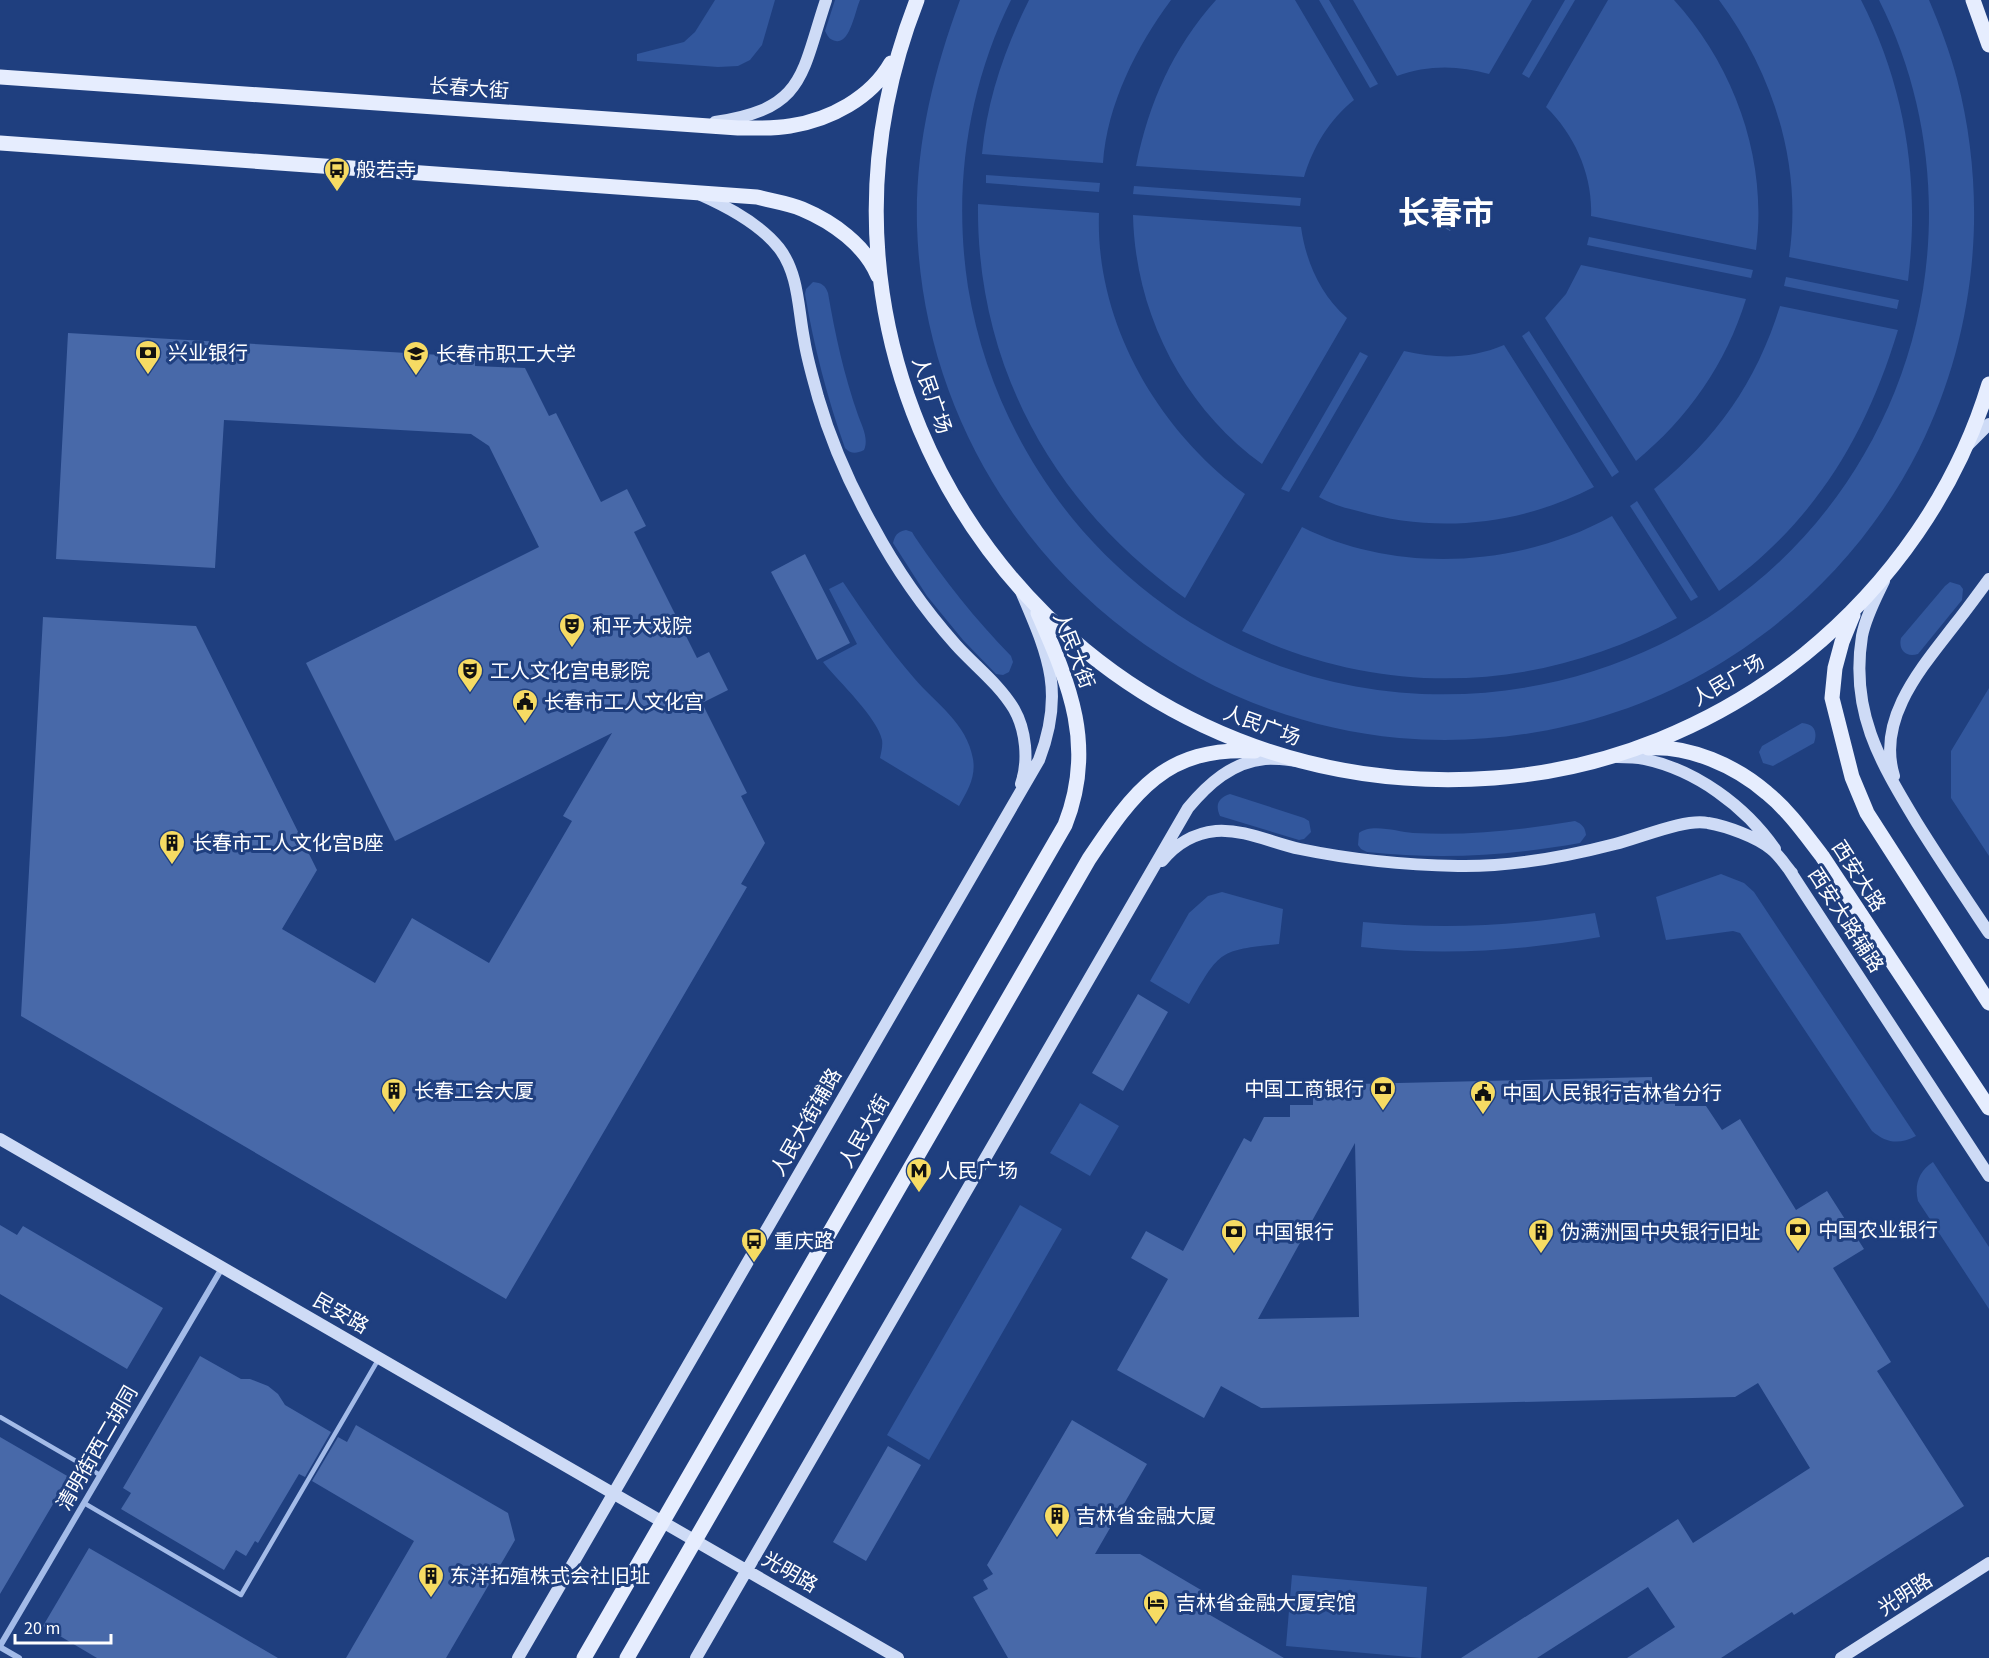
<svg xmlns="http://www.w3.org/2000/svg" width="1989" height="1658" font-family="'Source Sans 3','Noto Sans SC',sans-serif">
<style>
.green{fill:#32579d}
.building{fill:#4869a9;fill-rule:evenodd}
.lines{fill:none;stroke-linecap:round;stroke-linejoin:round}
.lane{stroke:#a3bbe8;stroke-width:4.5}
.street{stroke:#a3bbe8;stroke-width:6}
.secondary{stroke:#cedbf6;stroke-width:12}
.primary{stroke:#e6edfe;stroke-width:15}
.labels{text-anchor:middle;stroke-width:6;stroke-linejoin:round;paint-order:stroke}
.street-label{font-size:20px;fill:#fff;stroke:#1f3f7f}
.poi-label{font-size:20px;fill:#fff;stroke:#1f3f7f;text-anchor:start}
.town-label{font-size:32px;font-weight:bold;fill:#fff;stroke:#1f3f7f}
</style>
<rect width="100%" height="100%" fill="#1f3f7f"/>
<path class="green" d="M715,0H775L762,45L750,60L738,66L718,67L637,61V54L684,42L695,32Z
M835,0H860C855,11 850,44 836,41C830,40 828,37 825,31Z
M960,0H1011C967,89 953,190 968,287C982,372 1018,451 1072,518C1305,802 1758,731 1895,391C1945,267 1940,120 1879,0H1929C1940,26 1950,52 1957,79C1989,202 1976,335 1919,449C1871,544 1796,621 1704,673C1612,725 1504,747 1399,738C1134,713 925,493 917,226C915,147 933,73 960,0Z
M1029,0H1171C1137,46 1107,104 1103,163L982,154C987,100 1005,48 1029,0Z
M1216,0H1295L1354,100C1329,120 1313,147 1304,177L1136,166C1149,102 1173,48 1216,0Z
M1319,0H1329L1378,84L1370,88Z
M1353,0H1532L1489,74C1458,65 1427,65 1397,76Z
M1565,0H1575L1529,78L1522,74Z
M1608,0H1674C1735,67 1768,160 1756,250L1591,216C1593,176 1575,135 1546,107Z
M1719,0H1861C1906,88 1920,183 1908,281L1789,257C1803,165 1773,73 1719,0Z
M986,175L1100,183L1099,192L986,183Z
M1134,186L1301,198L1300,206L1133,194Z
M978,204L1099,213C1095,323 1158,430 1245,494L1185,598C1054,506 976,366 978,204Z
M1133,215L1301,227C1306,262 1320,294 1347,318L1262,464C1183,407 1135,313 1133,215Z
M1589,237L1753,270L1751,278L1587,245Z
M1581,265L1746,299C1726,364 1688,418 1636,461L1545,318L1566,294Z
M1786,277L1899,300L1897,309L1784,286Z
M813,282C822,283 825,285 828,293C835,334 844,375 858,415C862,426 869,439 864,450C856,454 851,454 845,448C827,397 814,347 805,294L806,289Z
M1780,306L1898,330C1865,439 1813,524 1719,591L1654,489C1717,438 1756,383 1780,306Z
M1529,331L1619,472L1612,477L1522,336Z
M1504,345L1594,487C1521,525 1437,534 1358,511C1345,508 1331,504 1319,497L1404,351C1438,359 1471,359 1504,345Z
M1360,352L1368,356L1289,492L1281,489Z
M1637,501L1698,597L1691,601L1630,506Z
M1612,516L1677,618C1539,693 1384,699 1242,631L1302,527C1397,575 1521,567 1612,516Z
M906,530L912,532L915,537C944,580 975,619 1011,656L1013,662L1009,672L1003,675L996,674L963,640L927,596L893,543C895,535 897,532 906,530Z
M843,582C865,615 888,648 914,678C936,704 967,723 973,759C976,777 968,790 959,806L880,758C881,753 883,746 882,740C877,717 839,682 823,662L857,644L829,589Z
M1950,582L1960,585L1963,589L1962,600L1918,654C1906,658 1898,650 1901,638L1945,586Z
M1989,688V856L1951,798V751Z
M1802,723C1814,724 1818,731 1814,743L1773,766L1763,763L1759,752L1762,746Z
M1230,794L1304,818L1309,821L1311,832L1304,839L1299,840L1220,816C1215,805 1218,798 1230,794Z
M1575,821C1582,824 1585,827 1586,835L1580,843C1506,856 1442,860 1367,852L1361,849L1358,845L1359,833C1372,823 1398,832 1413,833C1468,836 1521,830 1575,821Z
M1721,874L1744,883L1754,892L1916,1136C1899,1145 1886,1143 1872,1131L1740,933L1733,931L1666,940L1656,897Z
M1222,892L1283,909L1279,944C1218,950 1220,951 1189,1004L1150,981L1189,913L1208,896Z
M1595,913L1600,937C1516,951 1446,956 1361,947L1363,922C1445,930 1513,926 1595,913Z
M1080,1103L1119,1126L1090,1176L1050,1153Z
M1933,1162L1989,1247V1309L1918,1201C1914,1185 1919,1171 1933,1162Z
M1020,1205L1062,1229L929,1460L887,1435Z
M1292,1575L1427,1587L1421,1658L1286,1646Z"/>
<path class="building" d="M1441,194L1464,208L1450,231L1427,217Z
M68,333L475,357V366L525,368L549,416L556,413L601,502L627,489L646,526L634,532L697,658L709,652L728,690L702,703L747,793L741,796L765,843L741,884L747,887L506,1299L21,1016L43,617L196,626L317,870L282,929L375,983L412,918L489,963L572,821L563,816L612,733L395,841L306,663L539,547L489,446L471,434L224,420L215,568L56,559Z
M805,554L850,643L817,660L771,572Z
M1138,994L1168,1012L1123,1091L1092,1073Z
M1652,1077L1653,1097L1675,1096V1106H1706L1722,1130L1740,1119L1796,1210L1827,1191L1864,1249L1833,1268L1891,1362L1877,1371L1964,1506L1794,1615L1792,1612L1721,1658H1627L1675,1627L1648,1587L1537,1658H1461L1678,1519L1693,1543L1810,1468L1758,1383L1735,1397L1261,1408L1221,1386L1204,1418L1117,1370L1168,1279L1131,1258L1146,1231L1183,1251L1244,1138L1251,1142L1264,1117H1290V1105H1313V1085ZM1355,1143L1359,1317L1258,1319Z
M0,1225L17,1235L23,1226L163,1308L127,1369L0,1294Z
M200,1356L241,1379H250L268,1386L278,1394L285,1405L331,1432L305,1477L299,1474L258,1543L255,1541L246,1556L236,1550L224,1570L121,1509L131,1493L123,1488Z
M1072,1420L1147,1464L1095,1554H1140L1218,1600L1210,1615L1284,1658H1008L973,1597L988,1589L983,1580L993,1574L987,1565Z
M356,1425L508,1513L515,1540L446,1658H346L414,1541L312,1481L338,1437L347,1442Z
M0,1437L69,1477L0,1594Z
M888,1446L921,1465L866,1561L833,1542Z
M89,1548L141,1578L278,1658H97L43,1626Z"/>
<g class="lines">
<path class="lane" d="M0,1417L100,1475
M84,1503L241,1595L378,1360"/>
<path class="street" d="M0,1646L222,1268
M0,1647L19,1658"/>
<path class="secondary" d="M715,122C805,109 801,75 826,0
M701,195C728,207 760,224 779,248C799,274 798,309 804,339C807,359 813,378 818,397C831,442 850,485 873,526C896,569 924,609 956,645C975,666 999,684 1014,709C1026,730 1029,761 1021,784
M1968,445L1989,424
M1884,581C1876,598 1866,616 1862,636C1850,711 1879,760 1917,823C1940,860 1965,897 1989,933
M1617,757C1626,757 1636,757 1644,759C1696,770 1745,806 1775,849
M1894,776C1876,718 1923,666 1956,623C1967,609 1978,594 1989,579
M1162,861C1175,845 1194,833 1216,831C1245,829 1272,843 1300,849C1353,860 1404,865 1458,866C1511,867 1565,857 1615,844C1640,838 1685,818 1708,823C1726,826 1757,837 1771,849C1779,855 1785,865 1792,873
M1788,868L1989,1176
M0,1139L898,1658
M518,1658L1039,760C1066,690 1047,653 1020,589
M696,1658L1188,808C1208,784 1232,762 1265,759C1276,758 1288,760 1298,761
M1841,1658L1989,1563"/>
<path class="primary" d="M917,0C762,397 1071,809 1494,778C1608,770 1717,725 1805,654C1891,584 1957,490 1989,384
M1973,0L1989,45
M0,77L738,128C756,128 773,129 790,126C830,120 871,98 891,63
M0,143L757,197C772,201 788,203 802,209C833,222 865,245 878,276
M1853,615L1842,642L1835,668L1832,698L1852,777L1867,813L1989,1003
M1648,748C1689,745 1736,766 1767,793C1789,811 1805,834 1822,856L1989,1108
M584,1658L1065,825C1096,747 1070,685 1038,613
M627,1658L1089,859C1134,792 1165,746 1255,751"/>
</g>
<defs>
<symbol id="bus-pin" viewBox="-11 -11 22 30"><path d="M0 17L-7.5 6A9.5 9.5 0 1 1 7.5 6Z" fill="#f6db63" stroke="#1f3f7f"/><path d="M-5-6H5V4H4V6H2V4H-2V6H-4V4H-5ZM-3.5-4V0h7V-4ZM-3.5 1.2v1.5H-2V1.2ZM2 1.2v1.5H3.5V1.2Z" fill="#111"/></symbol>
<symbol id="bank-pin" viewBox="-11 -11 22 30"><path d="M0 17L-7.5 6A9.5 9.5 0 1 1 7.5 6Z" fill="#f6db63" stroke="#1f3f7f"/><path d="M-6-4H6V4H-6ZM0-2.3a2.3 2.3 0 1 0 0 4.6a2.3 2.3 0 1 0 0-4.6Z" fill="#111"/></symbol>
<symbol id="school-pin" viewBox="-11 -11 22 30"><path d="M0 17L-7.5 6A9.5 9.5 0 1 1 7.5 6Z" fill="#f6db63" stroke="#1f3f7f"/><path d="M0-5L7-2L0 1L-7-2ZM-4 1L0 2.5L4 1V4Q0 6-4 4Z" fill="#111"/></symbol>
<symbol id="theatre-pin" viewBox="-11 -11 22 30"><path d="M0 17L-7.5 6A9.5 9.5 0 1 1 7.5 6Z" fill="#f6db63" stroke="#1f3f7f"/><path d="M-5-5.5Q0-4 5-5.5V0Q5 5 0 6Q-5 5-5 0ZM-3.3-2.5H-1v1.5H-3.3ZM1-2.5H3.3v1.5H1ZM-2.8 1Q0 5.5 2.8 1Z" fill="#111"/></symbol>
<symbol id="civic-pin" viewBox="-11 -11 22 30"><path d="M0 17L-7.5 6A9.5 9.5 0 1 1 7.5 6Z" fill="#f6db63" stroke="#1f3f7f"/><path d="M-.6-6.5H3V-4.5H.6V-3L4-1V1h2V6H-6V1h2V-1L-.6-3ZM-1.2 2.5V6h2.4V2.5Z" fill="#111"/></symbol>
<symbol id="building-pin" viewBox="-11 -11 22 30"><path d="M0 17L-7.5 6A9.5 9.5 0 1 1 7.5 6Z" fill="#f6db63" stroke="#1f3f7f"/><path d="M-4-6H4V6H1V3H-1V6H-4ZM-2.5-4.3h1.7v1.8h-1.7ZM.8-4.3h1.7v1.8H.8ZM-2.5-1h1.7V.8h-1.7ZM.8-1h1.7V.8H.8Z" fill="#111"/></symbol>
<symbol id="metro-pin" viewBox="-11 -11 22 30"><path d="M0 17L-7.5 6A9.5 9.5 0 1 1 7.5 6Z" fill="#f6db63" stroke="#1f3f7f"/><path d="M-5.5 5V-5H-3L0 0L3-5H5.5V5H3V-.5L0 4L-3-.5V5Z" fill="#111"/></symbol>
<symbol id="hotel-pin" viewBox="-11 -11 22 30"><path d="M0 17L-7.5 6A9.5 9.5 0 1 1 7.5 6Z" fill="#f6db63" stroke="#1f3f7f"/><path d="M-6-4.5h1.5V1H6V5H4.5V3h-9V5H-6ZM-4 0a1.8 1.8 0 1 1 3.6 0ZM.5 0V-2.5h3Q6-2.5 6 0Z" fill="#111"/></symbol>
</defs>
<g fill-rule="evenodd">
<use href="#bus-pin" x="322" y="155" width="30" height="40"/>
<use href="#bank-pin" x="133" y="338" width="30" height="40"/>
<use href="#school-pin" x="401" y="339" width="30" height="40"/>
<use href="#theatre-pin" x="557" y="611" width="30" height="40"/>
<use href="#theatre-pin" x="455" y="656" width="30" height="40"/>
<use href="#civic-pin" x="510" y="687" width="30" height="40"/>
<use href="#building-pin" x="157" y="828" width="30" height="40"/>
<use href="#bank-pin" x="1368" y="1074" width="30" height="40"/>
<use href="#building-pin" x="379" y="1076" width="30" height="40"/>
<use href="#civic-pin" x="1468" y="1078" width="30" height="40"/>
<use href="#metro-pin" x="904" y="1156" width="30" height="40"/>
<use href="#bank-pin" x="1783" y="1215" width="30" height="40"/>
<use href="#bank-pin" x="1219" y="1217" width="30" height="40"/>
<use href="#building-pin" x="1526" y="1217" width="30" height="40"/>
<use href="#bus-pin" x="739" y="1226" width="30" height="40"/>
<use href="#building-pin" x="1042" y="1501" width="30" height="40"/>
<use href="#building-pin" x="416" y="1561" width="30" height="40"/>
<use href="#hotel-pin" x="1141" y="1588" width="30" height="40"/>
</g>
<g class="labels">
<g class="street-label">
<text transform="translate(469 88) rotate(4)" y="7">长春大街</text>
<text transform="translate(932 395) rotate(71)" y="7">人民广场</text>
<text transform="translate(1074 650) rotate(69)" y="7">人民大街</text>
<text transform="translate(1728 680) rotate(-31)" y="7">人民广场</text>
<text transform="translate(1262 725) rotate(20)" y="7">人民广场</text>
<text transform="translate(1859 876) rotate(57)" y="7">西安大路</text>
<text transform="translate(1846 920) rotate(57)" y="7">西安大路辅路</text>
<text transform="translate(806 1122) rotate(-60)" y="7">人民大街辅路</text>
<text transform="translate(864 1131) rotate(-60)" y="7">人民大街</text>
<text transform="translate(341 1313) rotate(30)" y="7">民安路</text>
<text transform="translate(97 1448) rotate(-60)" y="7">清明街西二胡同</text>
<text transform="translate(790 1572) rotate(30)" y="7">光明路</text>
<text transform="translate(1905 1594) rotate(-33)" y="7">光明路</text>
</g>
<g class="poi-label">
<text x="356" y="177">般若寺</text>
<text x="168" y="360">兴业银行</text>
<text x="436" y="361">长春市职工大学</text>
<text x="592" y="633">和平大戏院</text>
<text x="490" y="678">工人文化宫电影院</text>
<text x="544" y="709">长春市工人文化宫</text>
<text x="192" y="850">长春市工人文化宫B座</text>
<text x="1364" y="1096" text-anchor="end">中国工商银行</text>
<text x="414" y="1098">长春工会大厦</text>
<text x="1502" y="1100">中国人民银行吉林省分行</text>
<text x="938" y="1178">人民广场</text>
<text x="1818" y="1237">中国农业银行</text>
<text x="1254" y="1239">中国银行</text>
<text x="1560" y="1239">伪满洲国中央银行旧址</text>
<text x="774" y="1248">重庆路</text>
<text x="1076" y="1523">吉林省金融大厦</text>
<text x="450" y="1583">东洋拓殖株式会社旧址</text>
<text x="1176" y="1610">吉林省金融大厦宾馆</text>
</g>
<g class="town-label">
<text x="1446" y="224">长春市</text>
</g>
</g>
<path d="M15 1634v9h96v-9" fill="none" stroke="#ffffff" stroke-width="3"/>
<text x="24" y="1634" font-size="18" fill="#ffffff" stroke="#1f3f7f" stroke-width="4.5" paint-order="stroke">20 m</text>
</svg>
